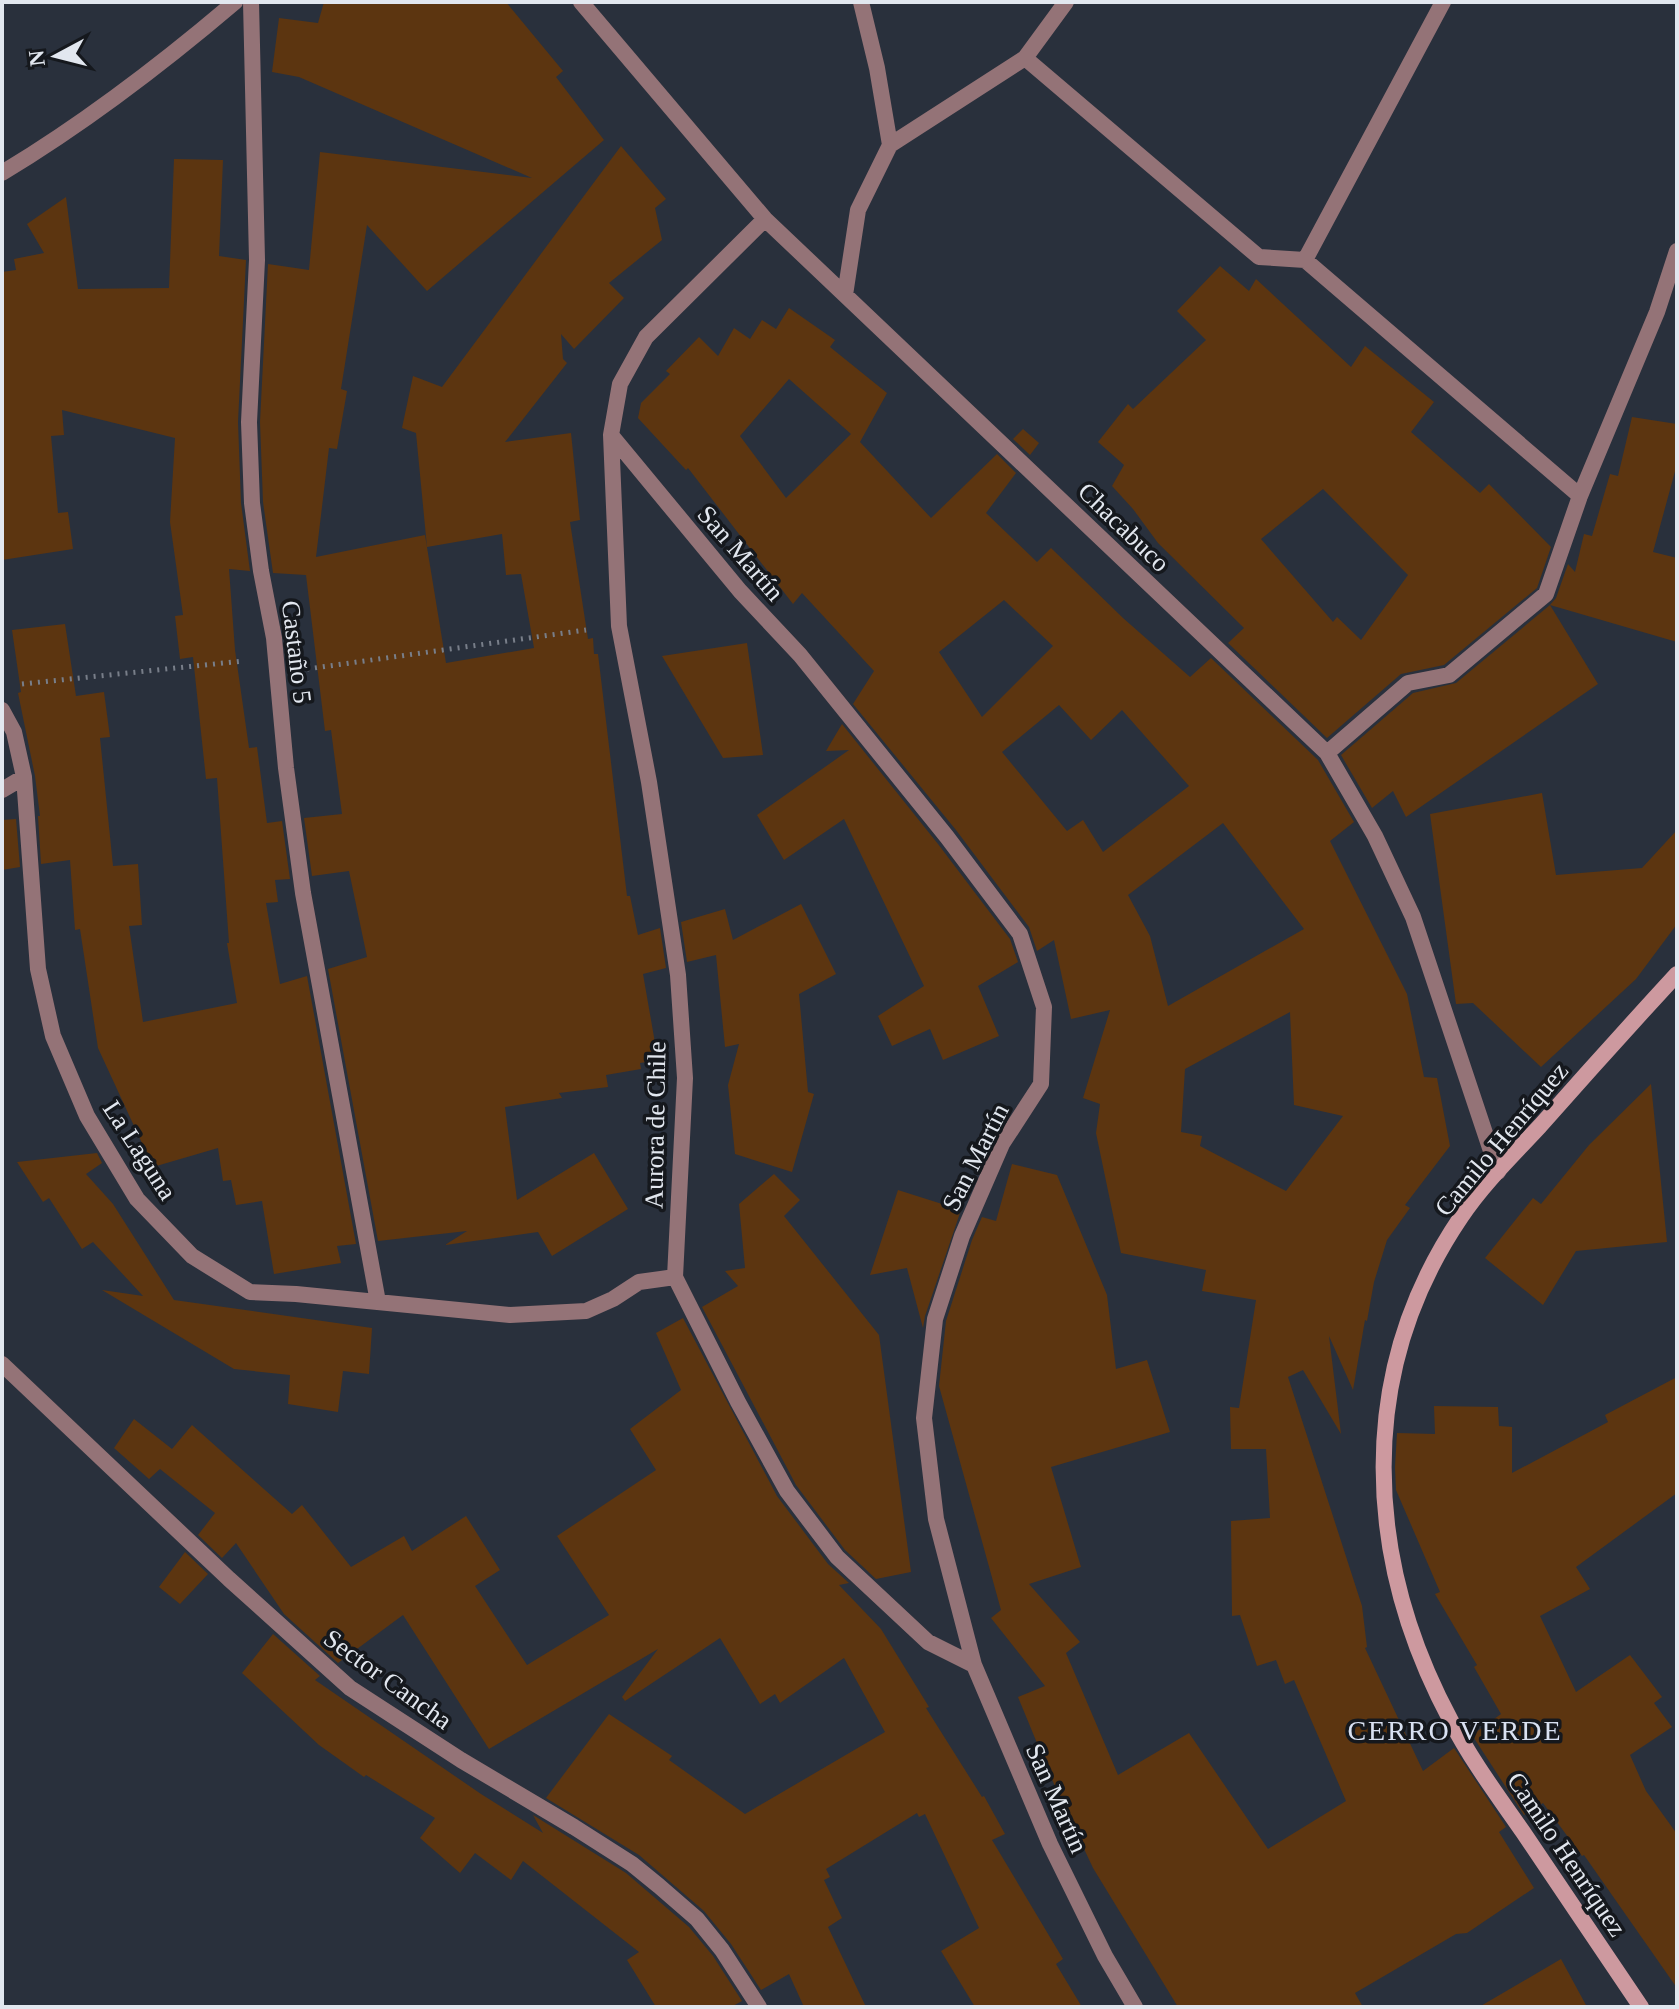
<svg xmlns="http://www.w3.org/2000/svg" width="1679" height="2009" font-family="Georgia,serif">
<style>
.building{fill:#5c3510;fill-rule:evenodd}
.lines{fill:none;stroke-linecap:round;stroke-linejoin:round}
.path{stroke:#787e89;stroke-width:5;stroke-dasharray:2 6;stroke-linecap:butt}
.street{stroke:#947377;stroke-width:16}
.secondary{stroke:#cd999f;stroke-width:16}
.labels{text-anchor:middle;stroke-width:7;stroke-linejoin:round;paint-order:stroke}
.street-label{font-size:26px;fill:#e2e7ef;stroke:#15181d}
.neighbourhood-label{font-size:28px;letter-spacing:2px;fill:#d9e1f2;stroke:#15181d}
</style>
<rect width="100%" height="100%" fill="#29303c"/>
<path class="building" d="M324,2H506L563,71L556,77L604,140L427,291L367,225L341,389L347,391L337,449L329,448L316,557L425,535L446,663L534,648L521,574L506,575L502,534L427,547L416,433L402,428L413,376L442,387L621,146L666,199L655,208L662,240L609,283L624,298L574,349L561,334L563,359L567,363L505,442L571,433L580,520L570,522L588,639L593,638L594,654H598L627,896H630L638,935L660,928L666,968L643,974L658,1060L640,1063L641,1069L606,1075L608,1087L559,1093L562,1098L505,1107L517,1200L594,1153L628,1209L552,1256L538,1232L445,1245L467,1231L378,1241L328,969L367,957L349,871L312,876L304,818L342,814L331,730L325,731L306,575L273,573L263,502L260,422L268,264L309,270L320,152L532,178L299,77L272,72L279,18L318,23Z
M174,159L223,160L219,256L246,260L238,422L241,503L250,571L229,569L235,650L249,748L257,747L267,823L282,821L290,879L275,880L278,902L266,903L280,984L307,976L356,1244L337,1246L341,1263L274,1274L262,1201L236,1205L231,1180L223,1181L218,1148L153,1167L98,1048L80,929L75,930L70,860L41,864L38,816H40L35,776L18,693L21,692L12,630L65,624L76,696L104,692L110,737L100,738L113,866L138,864L142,925L129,926L143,1022L237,1003L227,943H229L217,778L206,779L193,657L180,659L175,616L183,615L170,522L175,438L62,410L64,435L51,436L58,513L68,512L73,549L2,560V272L16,270L14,259L44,253L27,224L66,197L78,289L169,288Z
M1220,266L1249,291L1256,279L1351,367L1365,346L1434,402L1411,432L1480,493L1489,484L1551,547L1537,588L1444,665L1401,674L1327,738L1228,643L1244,628L1158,543L1133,509L1112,486L1124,465L1098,442L1128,404L1133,409L1206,340L1177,311ZM1323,489L1408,575L1361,640L1337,617L1333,622L1261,539Z
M789,308L835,340L830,347L887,393L860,442L931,518L997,454L1016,473L986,513L1037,562L1051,548L1123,618L1190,677L1211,658L1318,760L1354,822L1330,841L1407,994L1424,1077L1437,1078L1450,1146L1405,1205L1410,1208L1387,1240L1374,1282L1367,1321L1365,1320L1353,1390L1329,1336L1341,1434L1303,1370L1288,1377L1362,1606L1367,1647L1365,1648L1423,1771L1454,1748L1506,1827L1499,1832L1534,1888L1467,1933L1456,1934L1355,1993L1363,2007H1178L1093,1868L1056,1789L1018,1697L1045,1686L991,1618L1001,1610L939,1386L946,1321L972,1240L982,1217L996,1221L1012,1164L1057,1175L1107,1295L1116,1369L1147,1360L1170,1432L1051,1467L1081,1567L1029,1584L1080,1642L1066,1653L1118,1775L1189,1733L1268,1849L1346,1801L1294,1680L1285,1684L1276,1660L1257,1666L1240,1615L1232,1616L1231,1521L1270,1518L1266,1449H1231L1230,1407L1239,1408L1256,1300L1202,1291L1206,1270L1121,1253L1096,1133L1100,1104L1083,1098L1110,1010L1071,1019L1054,940L1037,951L1029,927L956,830L853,704L874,671L802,593L793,604L688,468L686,470L638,418L641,403L670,374L666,371L699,337L718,356L734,328L750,339L762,320L776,329ZM789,379L851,434L786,498L740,436ZM1004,600L1053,646L982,717L939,652ZM1059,705L1091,740L1122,710L1189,786L1103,852L1083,820L1067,831L1002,752ZM1223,823L1304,929L1168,1006L1150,936L1128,895ZM1290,1012L1294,1105L1343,1116L1286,1191L1200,1146L1202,1136L1181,1132L1185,1069Z
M1632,417L1677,424V464L1653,552L1677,558V642L1550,605L1556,598L1568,564L1575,572L1584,534L1592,536L1610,474L1618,476Z
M1023,429L1039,443L1030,455L1013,439Z
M1550,605L1598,684L1406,817L1393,791L1372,808L1341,755L1413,693L1456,683Z
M747,643L763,755L723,758L662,656Z
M842,724L938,844L1010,939L1018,962L978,986L999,1036L943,1060L930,1029L892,1046L878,1016L924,986L844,819L784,860L757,815L849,750L826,751Z
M1542,793L1556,875L1642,868L1677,830V924L1636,979L1541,1067L1473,1003L1456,1004L1430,814Z
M16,819L20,867L2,870V820Z
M801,904L836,974L799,994L808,1092L814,1094L792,1172L735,1154L728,1085L739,1044L725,1047L716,955L687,962L681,922L725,909L733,940Z
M1651,1084L1667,1242L1576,1251L1543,1305L1485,1258L1533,1198L1541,1204L1589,1145Z
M97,1153L102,1163L86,1174L113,1204L174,1300L372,1328L369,1374L343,1371L338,1412L288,1404L290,1375L234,1369L102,1290L143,1296L93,1242L82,1249L49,1198L43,1202L17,1162Z
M774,1174L800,1200L784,1216L879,1335L911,1572L876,1579L845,1550L796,1485L702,1307L738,1286L725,1271L745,1268L739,1204Z
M898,1190L961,1210L925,1316L923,1328L907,1268L870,1275Z
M683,1318L777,1496L828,1564L849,1583L839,1585L881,1629L929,1707L926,1708L982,1797L984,1796L1005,1834L992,1840L1063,1959L1056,1964L1082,2007H975L941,1951L979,1928L925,1814L919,1817L917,1813L826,1869L830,1877L824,1880L842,1918L828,1927L866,2007H804L789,1974L761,1990L731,1944L704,1911L639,1855L546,1798L609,1714L672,1756L669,1760L745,1814L885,1732L844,1658L780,1703L775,1694L760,1704L720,1638L625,1701L622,1697L658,1649L489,1749L403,1615L338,1663L284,1614L236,1543L222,1558L198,1535L215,1513L160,1469L149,1479L114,1448L134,1419L172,1449L192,1425L292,1514L302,1505L351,1567L404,1536L412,1551L466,1516L500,1570L475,1586L527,1665L609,1615L557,1536L656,1470L630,1429L681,1390L656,1333Z
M1677,1377V1493L1576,1567L1590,1589L1540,1616L1576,1692L1630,1655L1662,1697L1654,1703L1672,1727L1630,1755L1646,1791L1677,1834V1988L1584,1855L1582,1856L1543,1803L1524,1815L1472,1735L1501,1714L1474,1667L1477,1665L1435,1594L1440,1592L1396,1490L1395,1467L1397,1433L1435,1434L1434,1406L1498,1407L1499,1426L1512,1427V1473L1608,1422L1605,1415Z
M185,1552L208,1574L180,1604L159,1587Z
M273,1634L320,1676L315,1680L481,1794L543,1833L533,1815L626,1873L689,1927L713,1956L742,2001L731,2007H656L627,1960L639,1952L523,1861L511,1880L475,1853L460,1873L420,1838L435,1818L366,1775L364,1777L319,1745L242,1673Z
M1561,1959L1587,2007H1479Z"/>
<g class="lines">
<path class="path" d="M307,669L586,630
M22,684L243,661"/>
<path class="street" d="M251,2L257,260L249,422L252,503L261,571L274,638L286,768L303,893L378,1302
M581,2L765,219L1327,753L1375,836L1413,917L1498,1172
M861,2L877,68L890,145
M1025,58L1259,257L1305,260L1580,496
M2,173C85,123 161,65 235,2
M765,219L646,337L620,384L611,435L619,626L649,782L678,975L685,1078L675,1277L738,1402L787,1491L837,1557L928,1642L974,1665
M1305,260L1443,2
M845,295L858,210L890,145L1025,58L1066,2
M611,435L740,591L800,655L947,837L1020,934L1044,1007L1041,1084L1002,1144L962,1236L935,1319L924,1418L936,1519L974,1665L1050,1844L1105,1956L1135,2007
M2,710L14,732L24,777L38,969L53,1036L87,1116L137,1199L192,1256L250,1292L296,1294L510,1315L586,1311L613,1299L639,1282L675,1277
M1327,753L1408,683L1449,675L1546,594L1580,496L1657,312L1677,251
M2,790L24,777
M2,1364L229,1579L350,1688L461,1760L574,1827L632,1864L659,1886L697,1919L722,1950L759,2007"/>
<path class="secondary" d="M1641,2007C1602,1949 1562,1890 1523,1832C1498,1796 1471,1760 1451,1721C1364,1559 1355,1373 1461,1217C1483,1184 1513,1155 1540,1126C1585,1075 1631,1024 1677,974"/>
</g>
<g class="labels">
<g class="street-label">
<text transform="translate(1124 527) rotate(44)" y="9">Chacabuco</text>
<text transform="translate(741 553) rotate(49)" y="9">San Martín</text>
<text transform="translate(297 652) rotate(83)" y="9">Castaño 5</text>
<text transform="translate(655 1125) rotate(-89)" y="9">Aurora de Chile</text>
<text transform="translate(1501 1139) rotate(-50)" y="9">Camilo Henríquez</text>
<text transform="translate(140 1150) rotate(57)" y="9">La Laguna</text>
<text transform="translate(975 1157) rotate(-63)" y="9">San Martín</text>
<text transform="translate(388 1679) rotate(36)" y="9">Sector Cancha</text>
<text transform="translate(1057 1798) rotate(66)" y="9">San Martín</text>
<text transform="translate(1567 1854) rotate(56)" y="9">Camilo Henríquez</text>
</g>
<g class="neighbourhood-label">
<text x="1455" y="1740">CERRO VERDE</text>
</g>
</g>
<rect width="1679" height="2009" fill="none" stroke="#e2e7ef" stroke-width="8"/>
<g transform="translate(56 56) rotate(263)" stroke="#15181d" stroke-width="6" paint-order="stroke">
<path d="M0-6L14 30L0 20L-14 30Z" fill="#e2e7ef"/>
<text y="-12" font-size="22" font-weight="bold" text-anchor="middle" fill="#e2e7ef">N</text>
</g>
</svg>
